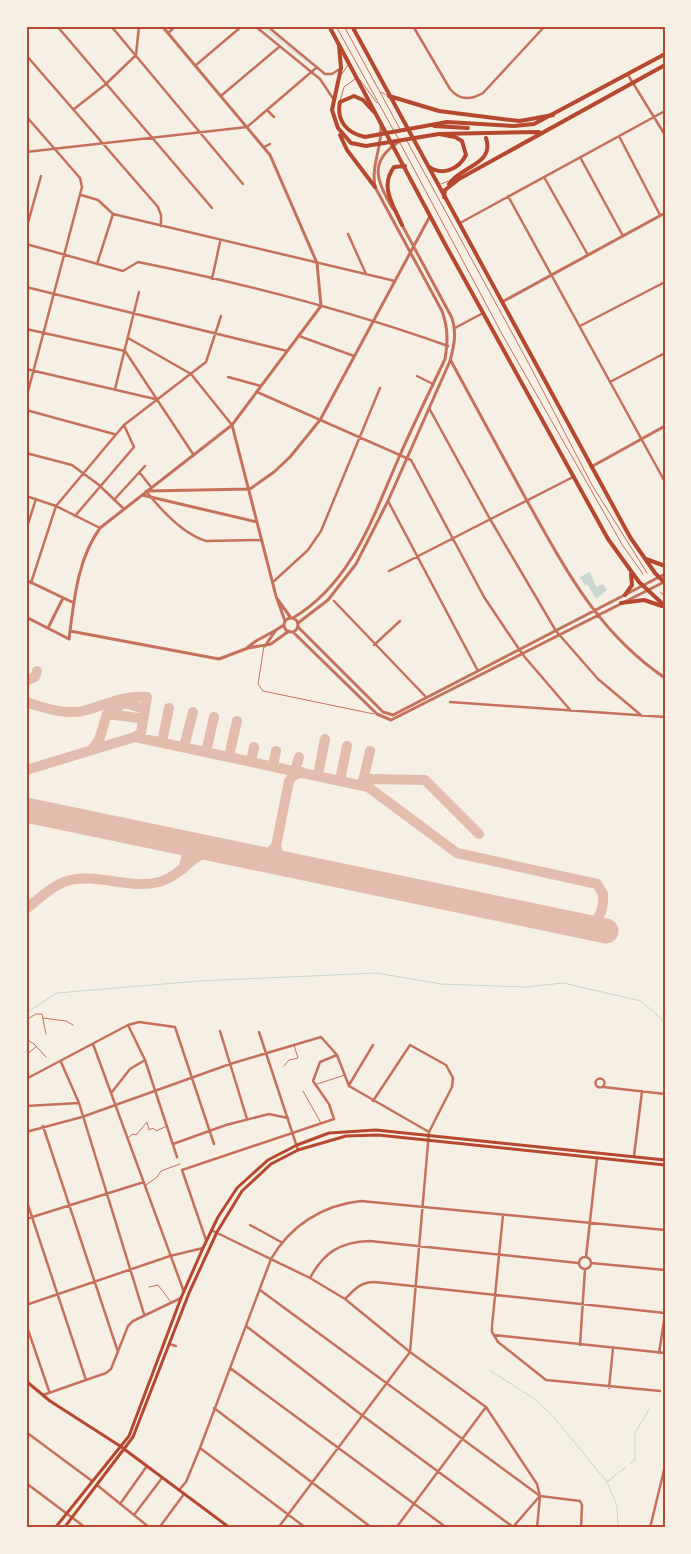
<svg xmlns="http://www.w3.org/2000/svg" width="691" height="1554" font-family="Helvetica,sans-serif">
<style>
.water{fill:#c9d6d2}
.lines{fill:none;stroke-linecap:round;stroke-linejoin:round}
.stream{stroke:#c9d6d2;stroke-width:1}
.taxiway{stroke:#e2bdae;stroke-width:10}
.runway{stroke:#e2bdae;stroke-width:25}
.service{stroke:#c5725c;stroke-width:1}
.minor{stroke:#c5725c;stroke-width:2.5}
.tertiary{stroke:#c5725c;stroke-width:3}
.secondary{stroke:#b5482f;stroke-width:3}
.primary{stroke:#b5482f;stroke-width:4}
.trunk{stroke:#b5482f;stroke-width:4}
.neatline{fill:none;stroke:#b5482f;stroke-width:2}
</style>
<rect width="100%" height="100%" fill="#f6efe4"/>
<path class="water" d="M590,572L596,587L603,584L607,590L596,599L587,584L585,586L580,577Z"/>
<g class="lines">
<path class="stream" d="M262,26L306,61
M26,1013L57,993L199,981L377,973L441,984L525,987L563,983L641,1001L665,1022
M491,1371L533,1398L552,1415L607,1482L617,1506L618,1528
M630,1464L635,1460V1433L650,1408
M607,1482L626,1467"/>
<path class="taxiway" d="M26,681L35,677L37,671
M26,702C43,708 66,715 83,711C106,705 123,695 147,697L141,733L135,737
M107,714L139,718L143,723
M162,742L169,708
M184,747L193,712
M92,749L99,740L107,714L124,703L145,709
M206,752L214,717
M229,756L237,721
M251,761L254,747
M273,766L276,751
M26,770L135,737L368,787L457,853L597,884L603,894C604,911 599,925 581,926
M295,771L299,757
M318,775L325,739
M340,780L347,746
M362,785L370,751
M368,787L370,779L425,780L479,834
M176,842L182,846L187,855L183,869
M258,859L267,855L276,846
M285,864L279,856L276,846L289,781L293,776L302,772
M26,909C38,900 50,887 64,882C94,871 128,890 159,882C180,877 193,853 214,850"/>
<path class="runway" d="M26,810L606,931"/>
<path class="service" d="M336,26L399,140
M344,26L400,129
M342,74L348,65
M360,80L377,103
M381,92L388,96
M340,101L344,87L355,79
M407,141L529,364L592,485L647,573
M400,143L502,334L623,546L643,574
M441,184L451,180
M664,590L665,591
M660,592L665,596
M264,646L258,684L263,691L374,714
M43,1018L66,1021L73,1025
M26,1020L36,1014H42L46,1034
M26,1039L34,1044L46,1057
M26,1055L36,1047
M284,1066L289,1060L298,1058L294,1045
M314,1085L345,1075
M303,1091L321,1123
M129,1137L133,1134L136,1135L147,1122L149,1130L153,1128L156,1131L167,1126
M26,1163L28,1162
M146,1185L157,1177L161,1171L180,1164
M149,1287L158,1285L171,1302"/>
<path class="minor" d="M57,26L212,208
M111,26L243,184
M255,26L320,79L334,100
M267,26L325,74H332L341,68
M413,26L450,89C459,100 471,100 483,93L545,26
M168,33L176,26
M26,55L158,207L161,215V226
M196,65L242,26
M628,75L665,135
M222,95L279,47
M74,109L106,84L136,55L139,26
M267,110L274,117
M26,116L80,178L82,187L26,399
M619,136L660,215
M264,147L270,144
M26,152L247,127L316,68
M580,157L623,236
M544,177L588,255
M81,195L98,200L113,214L395,281
M508,196L665,482
M460,223L665,111
M26,230L41,176
M348,234L366,274
M26,244L123,271L138,262C242,283 347,310 448,346
M97,264L113,214
M212,279L220,242
M26,287L287,351
M580,326L665,282
M455,328L483,313
M26,329L125,351L193,454
M299,336L354,356
M128,338L191,374L232,425
M26,369L155,399
M417,376L433,384
M228,377L261,386
M610,382L665,353
M115,389L139,292
M257,392L411,460L484,597L523,655L571,711
M429,408L490,519L556,631L598,679L642,716
M26,410L114,434
M26,453L72,465L99,485L124,509
M140,473L151,487
M146,491C161,510 183,534 206,541L262,540
M26,496L56,506L100,528
M114,500L145,466
M388,501L478,671
M75,516L134,447L124,425
M26,530L36,499
M389,571L573,477
M273,582L308,550L321,531L380,388
M31,583L56,506L124,425L206,362L221,316
M334,601L426,697
M374,645L400,621
M450,702L665,717
M128,1025L145,1060L177,1157
M220,1031L247,1119
M259,1032L298,1150
M93,1044L184,1292
M61,1062L79,1103L144,1314
M595.5 1083a4.5 4.5 0 1 1 9 0a4.5 4.5 0 1 1-9 0Z
M26,1079L128,1025L139,1022L175,1027L214,1144
M349,1085L373,1045
M603,1087L665,1094
M112,1092L130,1069L145,1060
M26,1106L79,1103
M43,1126L118,1352
M26,1132L82,1117L230,1064L321,1037L337,1055L349,1086L429,1132
M173,1144L226,1125L269,1114L288,1118
M634,1156L642,1091
M26,1199L86,1380
M503,1215L492,1326V1332L498,1342L546,1380L660,1391
M26,1219L144,1182
M250,1225L281,1242
M211,1230L310,1278L345,1299L410,1352L486,1407L537,1484L540,1496L537,1528
M206,1240L182,1170L334,1119L329,1104L313,1081L320,1062L337,1055
M579 1263a6 6 0 1 1 12 0a6 6 0 1 1-12 0Z
M586,1257L597,1158
M591,1263L665,1270
M310,1278C324,1252 340,1242 370,1241L578,1263
M260,1290L540,1496
M345,1299C355,1289 360,1282 375,1282L665,1313
M26,1305L170,1256L203,1248
M26,1324L49,1391
M246,1326L363,1416L513,1527
M494,1335L665,1353
M169,1344L176,1346
M580,1345L585,1269
M659,1353L665,1315
M230,1368L447,1528
M609,1388L613,1348
M43,1395L106,1373L111,1369L128,1326L133,1321L181,1298
M214,1408L372,1528
M26,1432L92,1481
M200,1448L306,1528
M26,1483L86,1528
M97,1485L150,1528
M179,1490L186,1482L200,1448L271,1259C290,1226 322,1205 361,1201L665,1230
M540,1496L580,1501L582,1505L581,1528
M120,1504L147,1466
M134,1515L162,1478
M513,1527L539,1497
M159,1528L184,1494
M278,1528L410,1352L429,1132L452,1087L453,1078L446,1065L410,1045L373,1101
M396,1528L486,1407
M650,1528L665,1466"/>
<path class="tertiary" d="M393,209C376,181 368,161 400,141
M502,302L665,213
M451,361C476,407 501,453 526,499C565,568 597,632 665,678
M232,425L276,596L285,621
M591,467L665,426
M147,491L250,489L274,472L290,457L320,420L430,216
M142,495L257,522
M26,580L74,603
M278,600L291,618
M26,617L69,639C74,601 77,560 100,528L232,425L321,306L317,263L270,155L162,26
M293,618C353,582 373,516 400,455C414,423 430,391 445,359C448,341 448,328 442,311L375,187C371,164 382,149 381,125
M284 625a7 7 0 1 1 14 0a7 7 0 1 1-14 0Z
M298,623L328,600L356,564L388,501L450,361C454,346 457,333 452,318L401,223
M298,627L383,712L393,715L665,574
M48,628L63,598
M70,631L219,659L248,648L271,644L289,631
M293,632L377,714L391,720L664,582
M265,646L276,630L284,625
M248,647L256,641L276,630"/>
<path class="secondary" d="M26,1381L50,1401L120,1446L230,1528
M55,1528L129,1436L181,1298L203,1248L218,1217L237,1188L268,1160L297,1145L329,1133L376,1130L665,1160
M64,1528L133,1437L189,1293L217,1232L242,1191L271,1164L298,1150L346,1136L378,1135L665,1165"/>
<path class="primary" d="M374,112L363,100L354,96L340,102C336,121 347,133 365,137L447,122L514,126L534,124L665,54
M434,126L468,128
M338,128L351,143L366,146L439,134L539,132
M338,128L332,110L341,68L339,45
M340,135L347,150L375,187
M449,184C460,166 495,165 486,138
M444,197L445,190L459,179L665,65"/>
<path class="trunk" d="M329,26L445,244L608,539L639,582L665,606
M352,26L630,537L655,573L665,583
M389,96L439,111L502,119L520,121L553,115
M428,166C442,177 459,169 466,155L462,141L455,137L439,134
M402,225C394,206 379,187 394,167L405,166
M646,559L665,566
M625,595L632,585L631,574
M621,603L644,600L662,606"/>
</g>
<rect width="691" height="1554" fill="none" stroke="#f6efe4" stroke-width="55"/>
<rect x="28" y="28" width="636" height="1498" class="neatline"/>
</svg>
